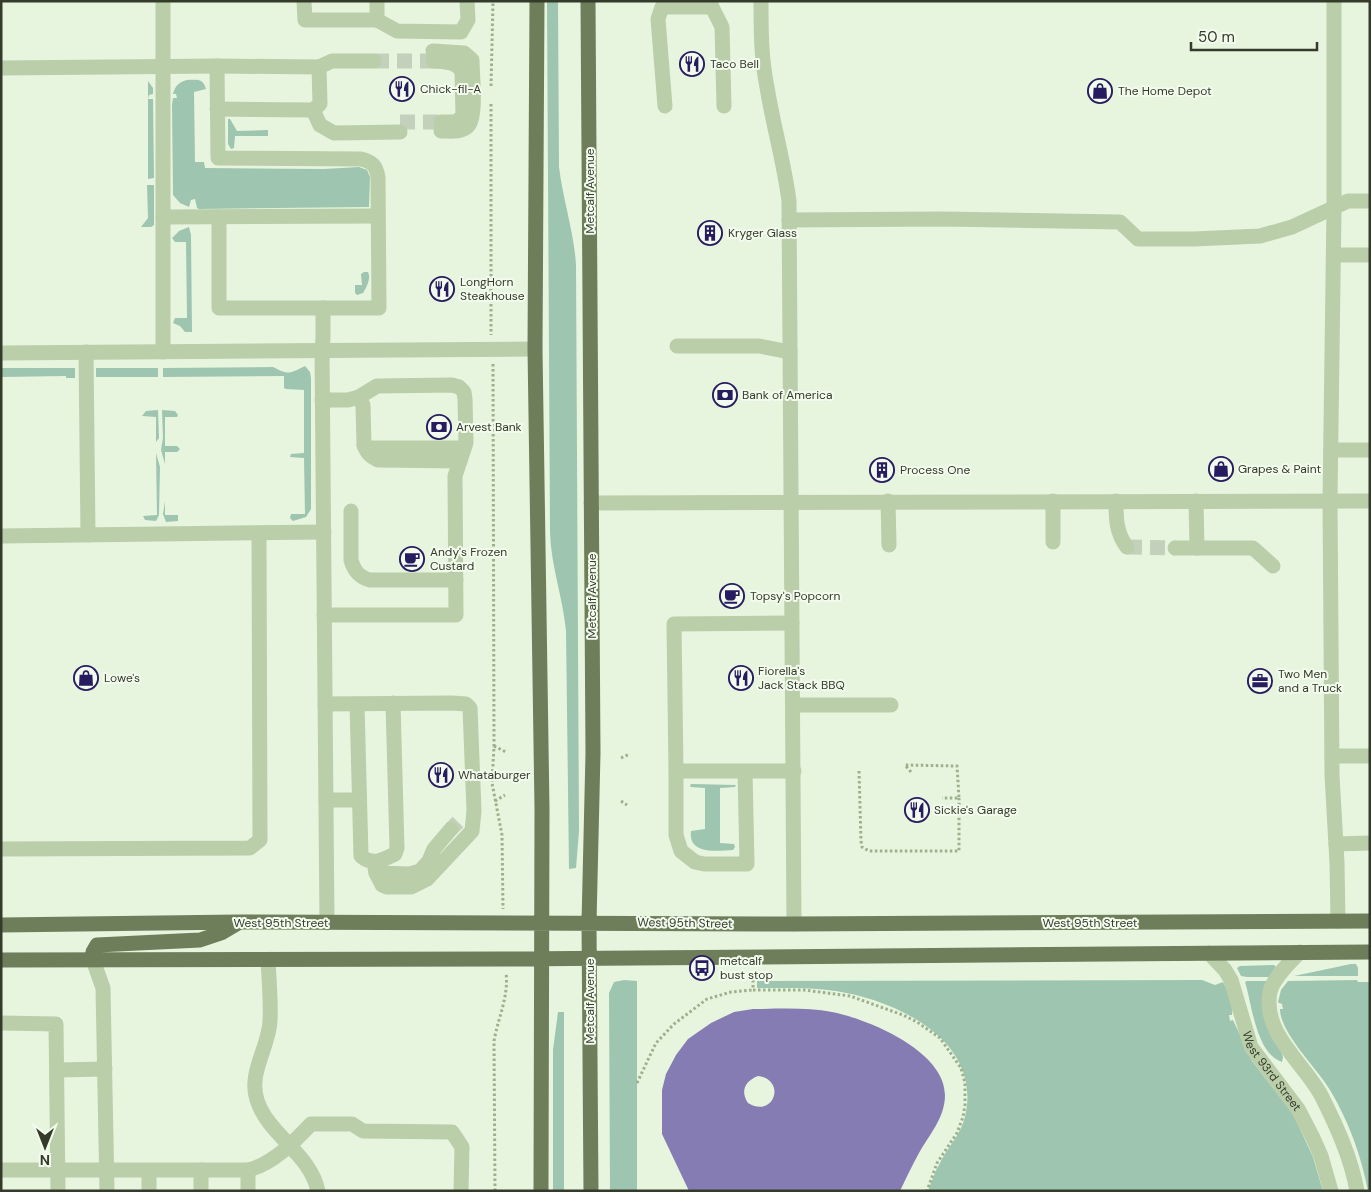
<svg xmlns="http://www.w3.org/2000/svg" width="1371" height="1192" font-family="'DM Sans',sans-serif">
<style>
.green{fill:#9ec5af}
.water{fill:#857cb4;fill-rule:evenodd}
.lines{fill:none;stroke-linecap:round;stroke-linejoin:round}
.minor-tunnel{stroke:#c3d0bb;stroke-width:15;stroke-dasharray:15 8;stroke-linecap:butt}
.path{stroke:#9cb08c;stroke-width:3;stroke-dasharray:2.5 2.5;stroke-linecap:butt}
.minor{stroke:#baceaa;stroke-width:15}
.major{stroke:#6e7e5a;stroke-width:15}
.labels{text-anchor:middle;stroke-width:4;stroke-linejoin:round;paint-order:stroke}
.poi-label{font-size:12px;fill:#343b2a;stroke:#f2fbed;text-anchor:start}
.street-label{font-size:12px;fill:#343b2a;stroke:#f2fbed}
</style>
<rect width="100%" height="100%" fill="#e7f5df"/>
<path class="green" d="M547,1H558L559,167C563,200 574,232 576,265L579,831L576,868L569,869L566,631C563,598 551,566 550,533Z
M187,80C197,80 203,78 206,89L194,92L195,162H204L205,168L324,169L359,167L367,170L370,177L369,207L199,209L197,208L195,199L191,200L189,207L180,203L173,195L172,105L173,98H177L176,94H173C175,86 179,82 187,80Z
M148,81L153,88V94L149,95L148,99H153L154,178L148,179Z
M228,119H230L237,131L268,130V136H235L234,148L231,149L228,144Z
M147,185H154V225L151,227H141L148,218Z
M189,227L191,235L192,332H185L180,326L173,323L175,318H187L186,242H175L172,238L179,231Z
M364,272H368C371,278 367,287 363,293L357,295L355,293V285H362L361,274Z
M305,366L310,372L311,378V509L306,517L293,521L290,518L291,514H305L304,458L290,457L291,454L304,453V390L286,389L284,388V376L163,377V368L273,367C289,375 289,374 305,366Z
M1,368H75V378H66V376L1,377Z
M96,368H158V377H96Z
M158,410L159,438L156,442V417L142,416L146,411Z
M162,410L175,411L178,415L177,417H165V446H177L180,449L177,452H165V464L161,450L163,438Z
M156,453L160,467L159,515L156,521L145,520L143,516L157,515Z
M165,501V515H178V521L166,522L163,514Z
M691,784L736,785L735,787L720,788V843L734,844L735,847L733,850C717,851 688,855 691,831L705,829V788L691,787L690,786Z
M1351,964H1356L1358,968V976H1294Z
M1274,965L1276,967L1272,977H1247L1241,976L1237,968L1240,966Z
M624,980L637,981V1191H610L609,993L614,982Z
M1202,980L1215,985L1223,982C1229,992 1233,1004 1232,1015H1229L1230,1021L1233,1020L1252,1061L1293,1114L1313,1157L1323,1191H928C932,1181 935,1171 940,1163C952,1140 964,1133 967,1105C974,1036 893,1000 836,991C810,987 783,988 757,988V981Z
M1357,980L1358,982H1370V1191H1368C1361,1155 1349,1122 1330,1090C1317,1068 1280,1033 1280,1009H1283L1282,1004L1279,1003L1278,1002L1281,990L1288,981Z
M1247,981H1266L1268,984L1280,1048L1283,1057L1282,1062C1256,1054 1252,1004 1245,982Z
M558,1012H564V1191H553V1050Z"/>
<path class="water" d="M753,1009C779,1009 807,1007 832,1012C868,1019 945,1051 945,1095C945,1118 929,1135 919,1153C912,1166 906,1178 900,1191H689L662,1134V1090L666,1074L676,1055L688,1039L711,1023L734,1012ZM758,1076C787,1080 774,1119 748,1103C740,1091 745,1081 758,1076Z"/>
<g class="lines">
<path class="minor-tunnel" d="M374,61H433
M400,122H441
M1127,547L1175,548
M451,829L458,822"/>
<path class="path" d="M491,86L493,1
M491,104V335
M493,364L494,746L492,783L502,835L503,909
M494,746L506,752
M621,758L630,754
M859,771L861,841L862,847L869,851H959V798
M911,772L905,765L957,766L959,798H942
M495,801L505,795
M621,801L627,805
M753,980V990H804L850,996L903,1015L917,1022L940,1038L961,1068L965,1083V1105L963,1117L957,1133L937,1163L927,1191
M637,1083L656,1043L674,1024L707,999L731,992L753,990
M495,1191L494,1041C498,1018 509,996 506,973"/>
<g class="minor">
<path d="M163,1V352"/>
<path d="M304,1L305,20H377V1"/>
<path d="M761,1C761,30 761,58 767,87C773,125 784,162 789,201L794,924"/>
<path d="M1334,1V208L1330,500L1332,775L1337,863L1338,921"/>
<path d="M377,20L397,31L461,32L468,20L467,1"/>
<path d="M433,51L464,53L472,60C472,74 477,117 468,126C461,133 450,131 441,131"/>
<path d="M433,61C444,62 457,61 462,72L463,116L456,122H441"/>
<path d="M217,66L218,158L361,159C373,162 376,166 378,177L379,308H219V217"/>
<path d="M319,67L332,61H374"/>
<path d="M1,68L217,66L319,67L320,104L313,110L217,109"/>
<path d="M665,106L658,19L662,7H712L722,27L724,106"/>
<path d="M313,110L320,125L334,133L400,132"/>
<path d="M163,217L378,216"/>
<path d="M789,220L942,219L1120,222L1138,239H1194L1260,236L1292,227L1348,201H1370"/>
<path d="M1334,255H1370"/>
<path d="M323,308V338L322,351L327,923"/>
<path d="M677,346H759L790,352"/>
<path d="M86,352L88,535"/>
<path d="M1,353L535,349"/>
<path d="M359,397L363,405L364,445L368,448H464"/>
<path d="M322,400H348L359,397L377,386L452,385L459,387L464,392L465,399L466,443L455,476L456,615H324"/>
<path d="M364,445C367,453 370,456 378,460L460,461"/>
<path d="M1331,450H1370"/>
<path d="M888,501L889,545"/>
<path d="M1116,501C1116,518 1116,533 1127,547"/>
<path d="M1196,501L1197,548"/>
<path d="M591,503L1370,501"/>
<path d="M351,511V560C354,571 359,577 370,580H456"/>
<path d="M1,536L324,532"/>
<path d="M1053,542V501"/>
<path d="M1175,548H1253L1273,566"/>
<path d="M325,704L452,703L466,704L470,708L474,811L472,831L427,879L411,887H387L382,885L376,873L374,862"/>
<path d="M357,704L361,856C372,866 383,860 395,854L397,848L393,703"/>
<path d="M793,705H891"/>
<path d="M1332,756H1370"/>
<path d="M676,771L674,624L792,623"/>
<path d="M745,771H676V835L681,851L695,862L704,864H747L745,771H794"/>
<path d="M326,800H359"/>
<path d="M1336,844L1370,843"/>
<path d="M1,849L250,848L260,840L259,533"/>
<path d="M376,873L410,874L420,871L429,861L434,849L451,829"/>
<path d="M1300,952C1290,962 1273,978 1270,992C1262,1033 1303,1062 1321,1095C1336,1125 1351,1157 1357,1191"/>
<path id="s1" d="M1209,953L1225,970L1231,980L1251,1047L1298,1109L1313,1138L1321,1156L1331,1191"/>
<path d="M93,960L103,988L107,1191"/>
<path d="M268,960C269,980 271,1001 270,1021C269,1047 248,1073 257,1100C268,1135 310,1153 318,1191"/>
<path d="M1,1023L56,1024L58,1191"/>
<path d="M57,1070L105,1069"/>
<path d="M1,1170H248C273,1164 294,1142 311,1124H352L363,1131L452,1132L462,1147L461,1191"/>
<path d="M201,1170V1191"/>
<path d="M248,1170V1191"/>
<path d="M149,1191V1171"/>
</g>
<path class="major" d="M537,1L535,349L542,809L541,1191
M588,1L593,753L589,923L591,1191
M1,925L239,922L794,924L1370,921
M1,960L505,959L1370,952
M93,960V952L97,945L200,940L221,933L238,923"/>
</g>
<defs>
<symbol id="restaurant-ring" viewBox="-11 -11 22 22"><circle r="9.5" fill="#f2fbed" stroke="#281c60" stroke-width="1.5"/><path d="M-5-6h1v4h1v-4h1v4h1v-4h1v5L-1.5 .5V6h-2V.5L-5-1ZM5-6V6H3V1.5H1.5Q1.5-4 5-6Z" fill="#281c60"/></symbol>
<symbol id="shop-ring" viewBox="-11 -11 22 22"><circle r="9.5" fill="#f2fbed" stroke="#281c60" stroke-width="1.5"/><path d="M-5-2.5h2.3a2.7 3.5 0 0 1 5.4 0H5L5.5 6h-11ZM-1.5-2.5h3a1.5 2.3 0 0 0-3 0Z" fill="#281c60"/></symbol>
<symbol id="building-ring" viewBox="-11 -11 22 22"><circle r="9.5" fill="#f2fbed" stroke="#281c60" stroke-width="1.5"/><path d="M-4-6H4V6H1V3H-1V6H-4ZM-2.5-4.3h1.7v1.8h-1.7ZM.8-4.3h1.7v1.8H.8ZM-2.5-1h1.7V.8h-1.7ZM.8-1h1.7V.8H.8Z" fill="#281c60"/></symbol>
<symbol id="bank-ring" viewBox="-11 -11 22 22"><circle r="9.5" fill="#f2fbed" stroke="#281c60" stroke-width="1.5"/><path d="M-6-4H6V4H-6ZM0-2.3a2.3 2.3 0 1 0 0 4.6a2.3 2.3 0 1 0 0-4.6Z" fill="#281c60"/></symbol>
<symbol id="cafe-ring" viewBox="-11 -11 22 22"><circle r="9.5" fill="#f2fbed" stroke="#281c60" stroke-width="1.5"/><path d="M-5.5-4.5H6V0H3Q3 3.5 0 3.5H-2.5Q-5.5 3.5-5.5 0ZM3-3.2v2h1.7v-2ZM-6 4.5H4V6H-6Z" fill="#281c60"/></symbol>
<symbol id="office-ring" viewBox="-11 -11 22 22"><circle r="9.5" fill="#f2fbed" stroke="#281c60" stroke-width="1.5"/><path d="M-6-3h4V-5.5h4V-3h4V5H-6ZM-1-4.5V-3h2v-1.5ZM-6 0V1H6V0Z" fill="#281c60"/></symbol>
<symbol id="bus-ring" viewBox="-11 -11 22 22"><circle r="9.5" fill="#f2fbed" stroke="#281c60" stroke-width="1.5"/><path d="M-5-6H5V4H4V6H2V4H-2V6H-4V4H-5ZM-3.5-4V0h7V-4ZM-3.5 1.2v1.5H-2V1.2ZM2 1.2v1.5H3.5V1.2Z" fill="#281c60"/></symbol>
</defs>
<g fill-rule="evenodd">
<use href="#restaurant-ring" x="678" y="50" width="28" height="28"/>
<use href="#restaurant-ring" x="388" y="75" width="28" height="28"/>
<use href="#shop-ring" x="1086" y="77" width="28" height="28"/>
<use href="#building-ring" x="696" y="219" width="28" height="28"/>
<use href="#restaurant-ring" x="428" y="275" width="28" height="28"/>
<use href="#bank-ring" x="711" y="381" width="28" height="28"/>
<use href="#bank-ring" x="425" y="413" width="28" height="28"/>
<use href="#shop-ring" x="1207" y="455" width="28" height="28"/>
<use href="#building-ring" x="868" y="456" width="28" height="28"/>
<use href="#cafe-ring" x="398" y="545" width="28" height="28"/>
<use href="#cafe-ring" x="718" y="582" width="28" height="28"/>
<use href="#shop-ring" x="72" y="664" width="28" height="28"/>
<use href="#restaurant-ring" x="727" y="664" width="28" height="28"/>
<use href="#office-ring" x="1246" y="667" width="28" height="28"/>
<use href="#restaurant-ring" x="427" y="761" width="28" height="28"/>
<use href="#restaurant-ring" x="903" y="796" width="28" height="28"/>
<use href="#bus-ring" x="688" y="954" width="28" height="28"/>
</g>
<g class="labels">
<g class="poi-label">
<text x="710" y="68">Taco Bell</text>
<text x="420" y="93">Chick-fil-A</text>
<text x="1118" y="95">The Home Depot</text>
<text x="728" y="237">Kryger Glass</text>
<text x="460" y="286">LongHorn<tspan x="460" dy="14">Steakhouse</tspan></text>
<text x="742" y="399">Bank of America</text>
<text x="456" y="431">Arvest Bank</text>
<text x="1238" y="473">Grapes &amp; Paint</text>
<text x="900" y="474">Process One</text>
<text x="430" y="556">Andy's Frozen<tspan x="430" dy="14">Custard</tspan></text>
<text x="750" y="600">Topsy's Popcorn</text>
<text x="758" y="675">Fiorella's<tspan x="758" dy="14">Jack Stack BBQ</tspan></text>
<text x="1278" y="678">Two Men<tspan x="1278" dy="14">and a Truck</tspan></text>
<text x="104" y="682">Lowe's</text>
<text x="458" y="779">Whataburger</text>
<text x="934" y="814">Sickie's Garage</text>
<text x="720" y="965">metcalf<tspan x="720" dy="14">bust stop</tspan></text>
</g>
<g class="street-label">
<text transform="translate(590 191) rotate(-90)" y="4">Metcalf Avenue</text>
<text transform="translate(592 596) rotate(-90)" y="4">Metcalf Avenue</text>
<text x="281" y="927">West 95th Street</text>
<text transform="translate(685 923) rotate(1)" y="4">West 95th Street</text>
<text x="1090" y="927">West 95th Street</text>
<text transform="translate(590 1001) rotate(-90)" y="4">Metcalf Avenue</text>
<text dy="4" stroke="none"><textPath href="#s1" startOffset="136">West 93rd Street</textPath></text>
</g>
</g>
<rect width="1371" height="1192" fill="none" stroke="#343b2a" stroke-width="5"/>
<g transform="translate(45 1147) rotate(180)" stroke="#f2fbed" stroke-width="4" paint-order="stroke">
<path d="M0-4L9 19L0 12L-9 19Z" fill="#343b2a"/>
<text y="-8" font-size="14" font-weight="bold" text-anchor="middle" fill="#343b2a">N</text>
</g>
<path d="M1191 42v8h126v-8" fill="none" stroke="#343b2a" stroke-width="2.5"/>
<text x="1198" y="42" font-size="15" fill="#343b2a" stroke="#f2fbed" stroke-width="4" paint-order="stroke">50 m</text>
</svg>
